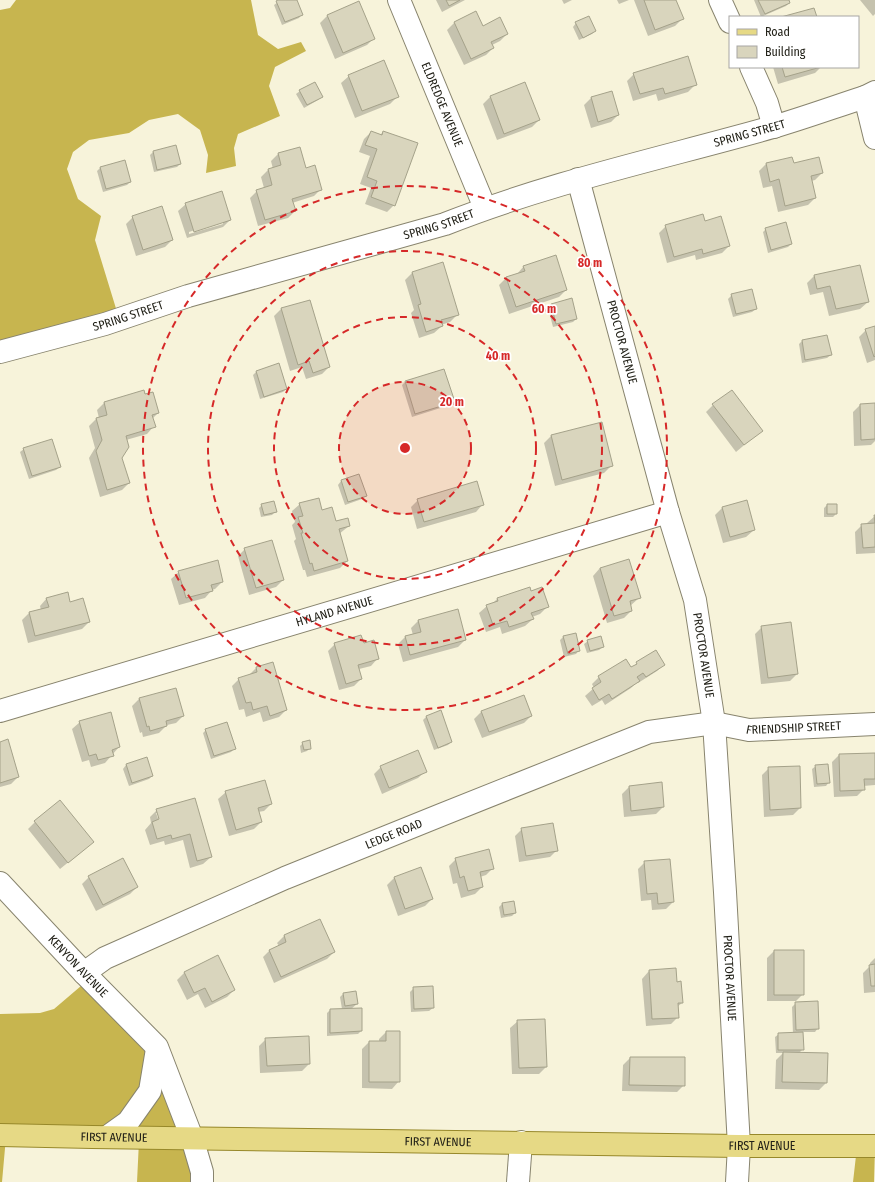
<svg xmlns="http://www.w3.org/2000/svg" width="875" height="1182" font-family="'Fira Sans Condensed',sans-serif">
<style>
.forest{fill:#c7b54f}
.shadow{fill:#0003;fill-rule:evenodd}
.building{fill:#d9d5bd;stroke:#a5a28a}
.lines{fill:none;stroke-linecap:round;stroke-linejoin:round}
.minor-casing{stroke:#88846e;stroke-width:24}
.tertiary-casing{stroke:#88846e;stroke-width:24}
.primary-casing{stroke:#97882a;stroke-width:24}
.minor{stroke:#fff;stroke-width:22}
.tertiary{stroke:#fff;stroke-width:22}
.primary{stroke:#e6d985;stroke-width:22}
.ring{fill:none;stroke:#d62828;stroke-width:2;stroke-dasharray:7 5}
.labels{text-anchor:middle;stroke-width:3.5;stroke-linejoin:round;paint-order:stroke}
.street-label{font-size:12px;fill:#222118;stroke:#fff}
.centre{fill:#d62828;stroke:#fff;stroke-width:2}
.ring-label{font-size:12px;text-anchor:middle;font-weight:bold;fill:#d62828;stroke:#fff;stroke-width:3.5;stroke-linejoin:round;paint-order:stroke}
</style>
<rect width="100%" height="100%" fill="#f7f3da"/>
<path class="forest" d="M16,0H251L258,35L278,49L301,42L306,51L275,67L269,86L280,116L238,134L234,148L236,166L206,173L208,155L200,130L178,114L149,120L129,133L89,140L73,152L67,169L78,199L101,216L95,240L118,315L0,353V10L10,8Z
M88,980L155,1058L200,1182H137L139,1141L6,1137L2,1182H0V1014L40,1013L54,1009Z
M857,1147H875L874,1182H853Z"/>
<path class="shadow" d="M281,0H296L302,14L299,18L282,25L274,5Z
M436,0H465L442,12Z
M562,0H572L564,4Z
M617,0H629L619,4Z
M634,0H675L682,19L675,26L648,36Z
M754,0H788L789,3L786,6L761,17Z
M860,0H875V14L873,16Z
M358,2L374,38L367,45L335,59L320,23L327,16Z
M475,12L483,27L507,34L500,41L492,45L493,48L486,55L464,65L447,30L454,23Z
M576,23L595,31L592,34L579,40L573,27Z
M773,67H821L815,73L778,84Z
M634,74L696,84L688,92L658,101L656,94L633,101L627,81Z
M349,76L397,97L390,104L355,118L341,83Z
M525,84L539,120L532,127L497,140L483,104L490,97Z
M300,91L322,97L318,100L304,108L296,94Z
M611,92L618,115L611,122L591,128L584,105L591,98Z
M371,132L380,135L383,132L394,205L387,212L365,204L371,188L360,184L370,156L359,152L364,139Z
M153,152L180,164L177,167L154,172L150,155Z
M278,154L305,169L321,189L314,196L292,203L295,211L288,218L258,226L250,198L257,191L264,188L261,177L268,170L273,169L271,161Z
M124,161L130,182L127,185L103,192L97,171L100,168Z
M766,164H793L822,173L815,180L811,181L815,198L808,205L778,212L772,186L763,188L759,171Z
M186,204L230,220L223,227L187,238L178,211ZM223,221V224L189,234V232Z
M133,217L172,240L165,247L136,256L126,224Z
M666,226L729,246L722,253L696,260L695,255L667,263L659,233Z
M766,229L791,244L788,247L768,253L763,232Z
M524,266L566,290L559,297L509,314L499,285L506,278L517,274Z
M412,273L457,315L450,322L441,325L442,326L434,333L419,338L411,313L414,310L405,280Z
M814,276L868,302L860,309L829,316L823,292L810,295L807,283Z
M732,295L756,309L752,312L733,317L728,299Z
M309,301L329,367L322,374L306,379L302,367L290,371L274,316L281,309Z
M552,305L576,319L573,322L553,327L548,308Z
M875,327V360L867,363L859,337L866,330Z
M827,336L831,355L827,358L802,363L799,344L802,341Z
M279,365L286,389L283,392L260,399L253,375L256,372Z
M405,382L453,402L450,405L412,417L402,385Z
M144,391L145,395L158,413L152,419L154,426L147,434L126,440L120,458L129,483L122,490L100,497L89,458L95,448L89,426L96,419L99,418L97,410L104,403Z
M875,404V441L871,445L854,446L853,412L860,405Z
M713,405L762,430L736,452L706,412Z
M601,423L611,466L604,473L555,486L544,443L551,436Z
M24,449L60,467L56,470L29,479L20,452Z
M359,475L366,496L362,499L345,505L338,485L341,481Z
M418,500L483,504L476,512L417,529L411,507Z
M300,504L321,511L335,522L349,526L339,534L347,561L340,568L307,577L305,570H303L294,541L296,539L292,525L295,522L292,511Z
M262,505L276,511L272,515L261,517L259,508Z
M827,505L836,514L833,517H824V508Z
M722,508L754,530L746,537L723,543L715,515Z
M875,516V553L856,554L855,532L862,525H868L867,523Z
M245,549L283,580L276,587L249,595L238,556Z
M600,568L639,598L630,606L631,611L624,618L607,623L593,576Z
M179,572L222,582L215,589L212,590L205,598L179,605L171,579Z
M530,592L547,607L540,614L532,617L533,619L525,626L502,634L500,627L486,632L479,613L487,606L492,604L497,599Z
M47,598L69,603L89,622L82,629L28,643L22,620L29,613L41,610L40,606Z
M418,621L465,640L458,647L403,662L398,644L405,637L413,635L411,628Z
M762,627L797,674L790,681L761,684L755,634Z
M563,637L579,650L576,654L564,657L560,640Z
M588,641L603,647L599,650L587,653L584,644Z
M335,644H363L378,658L371,666L359,669L361,679L354,686L339,690L328,651Z
M637,663L664,664L657,671L638,683L637,682L631,688L605,705L602,700L592,706L585,696L594,688L592,684L599,677L631,669Z
M256,668L286,710L279,717L263,722L260,712L246,717L244,709L239,710L232,686L239,679L249,675Z
M176,689L183,716L176,723L167,725L159,733L143,737L142,732L140,733L132,706L139,699Z
M481,712L531,716L524,723L482,738L474,719Z
M427,716L451,742L448,745L434,750L423,720Z
M80,722L119,747L105,763L91,767L89,760L82,762L72,729Z
M206,730L234,749L231,752L211,759L203,733Z
M0,743L18,777L11,784L0,787Z
M303,743L310,748L307,751L301,753L300,746Z
M875,754V785L863,786L864,789L857,796L834,797L832,762L839,755Z
M126,765L152,776L149,779L129,786L123,769Z
M816,766L829,782L826,786L814,787L812,769Z
M381,767L426,771L418,778L382,794L374,774Z
M769,768L800,808L793,815L764,817L762,775Z
M629,787L663,807L656,814L624,817L622,794Z
M226,792L271,804L264,811L258,812L261,822L254,829L229,836L218,799Z
M194,799L211,857L203,864L190,868L183,840L165,845L164,841L150,845L145,830L151,823L150,817L157,810ZM156,813H158L160,824Z
M35,822L86,848L60,869L28,829Z
M522,829L557,850L550,857L519,862L515,836Z
M456,859L493,868L486,875L480,877L482,887L475,894L461,898L457,883L453,884L449,866Z
M645,862L673,902L666,909L652,910L651,900L641,901L638,869Z
M421,868L432,899L425,906L398,916L387,885L394,878Z
M89,877L137,887L130,894L96,911L82,884Z
M502,904L515,913L512,916L501,918L499,907Z
M320,920L334,952L327,959L274,983L263,957L270,950L279,946L277,943L284,936Z
M774,951L803,994L796,1001H767V958Z
M217,957L234,990L227,997L205,1008L198,994L187,1000L177,980L184,973Z
M875,958V992L864,993L863,973L870,966V963Z
M649,971L676,983L682,1003L677,1007L678,1017L671,1024L646,1026L642,979Z
M414,988L433,1008L429,1011L411,1012L410,992Z
M343,994L357,1004L351,1009L361,1031L358,1034L327,1036V1013L330,1010L342,1009L340,997Z
M796,1003L818,1028L815,1032H802L803,1049L799,1053L826,1083L819,1090L775,1089L776,1060L783,1053H776L775,1037L779,1034H793L792,1007Z
M518,1021L546,1067L539,1074H512L510,1028Z
M386,1032L399,1081L392,1089L362,1088V1049L369,1042H379V1039Z
M266,1039L309,1064L302,1071L260,1073L259,1046Z
M630,1058L684,1085L677,1092L622,1091L623,1065Z"/>
<path class="building" d="M278,0H297L303,15L285,22L276,1Z
M446,0H460L449,6Z
M644,0H676L684,19L655,30Z
M758,0H789L790,3L765,14Z
M359,1L375,39L343,53L327,15Z
M814,8L817,17H781Z
M476,11L483,26L500,17L508,34L491,42L494,48L471,59L454,22Z
M589,16L596,31L583,38L575,22Z
M688,56L697,85L665,94L663,88L640,94L633,73Z
M384,60L399,97L362,111L348,75Z
M782,67H821L785,77Z
M315,82L323,97L307,105L299,90Z
M525,82L540,120L504,134L490,96Z
M612,91L619,115L598,122L591,97Z
M371,131L382,135L383,131L418,143L395,206L371,197L377,181L367,177L377,149L365,145Z
M176,145L181,164L157,170L153,151Z
M300,147L306,168L315,165L322,190L292,199L296,211L265,220L256,190L272,185L268,169L281,165L278,153Z
M792,157L794,163L819,157L823,173L811,176L816,198L785,206L779,179L770,182L766,163Z
M125,160L131,182L106,189L100,167Z
M222,191L231,220L194,232L185,203Z
M162,206L173,240L143,250L132,216Z
M703,214L705,221L721,216L730,246L703,254L702,249L674,257L665,225Z
M786,222L792,244L771,250L765,228Z
M556,255L567,290L516,307L506,277L525,271L523,266Z
M443,262L459,315L441,320L443,326L426,332L418,305L421,304L412,272Z
M860,265L869,302L836,309L830,286L817,289L814,275Z
M752,289L757,309L736,314L731,294Z
M572,298L577,319L556,324L551,304Z
M310,300L330,367L313,373L309,361L298,365L281,308Z
M875,326V356L874,357L865,329Z
M827,335L832,355L805,360L802,340Z
M279,363L287,389L264,397L256,371Z
M444,369L455,402L415,414L405,381Z
M144,390L145,394L153,392L159,413L152,415L156,427L126,436L129,447L122,458L130,483L107,490L96,451L102,440L96,418L107,415L104,402Z
M732,390L763,431L744,445L712,404Z
M875,403V439L861,440L860,404Z
M602,422L613,466L562,480L551,435Z
M52,439L61,467L32,476L23,448Z
M359,474L367,496L348,502L341,480Z
M477,481L484,505L424,522L417,499Z
M319,498L322,510L332,507L336,521L348,518L350,526L339,529L348,561L314,571L312,563L310,564L301,533H303L298,517L303,516L299,503Z
M747,500L755,530L730,537L722,507Z
M274,501L277,512L264,515L261,504Z
M827,504H837V514H827Z
M874,515H875V547L863,548L861,524L875,523Z
M272,540L284,580L256,588L244,548Z
M629,559L641,598L630,601L632,611L614,616L600,568Z
M218,560L223,582L211,585L213,591L186,598L178,571Z
M530,587L531,591L542,587L549,607L531,613L534,619L509,627L507,621L493,625L486,605L498,601L497,598Z
M68,592L70,602L83,598L90,622L35,636L29,612L49,607L46,598Z
M458,609L466,640L410,655L405,636L421,632L418,620Z
M791,622L798,674L768,678L761,626Z
M576,633L580,651L568,654L563,636Z
M361,635L364,643L374,640L379,659L358,665L362,679L346,684L334,643Z
M601,636L604,647L590,651L587,640Z
M656,650L665,665L646,677L643,673L637,677L640,681L612,699L609,694L599,700L592,688L601,682L598,676L626,659L631,667L637,664L636,662Z
M273,662L287,710L270,716L267,706L253,710L251,702L246,703L238,678L257,672L256,667Z
M176,688L184,716L166,721L167,726L150,731L149,726L147,727L139,698Z
M524,695L532,716L489,732L481,711Z
M441,710L452,742L438,748L426,716Z
M111,712L120,747L112,750L114,756L98,760L96,754L89,756L79,721Z
M227,722L236,749L214,756L205,729Z
M8,739L19,777L0,783V742Z
M310,740L311,749L304,750L302,742Z
M418,750L427,772L389,788L380,766Z
M875,753V779H864L865,790L840,791L839,754Z
M147,757L153,776L132,783L126,764Z
M828,764L830,783L817,784L815,765Z
M800,766L801,808L770,810L768,767Z
M265,780L272,804L258,808L262,822L236,830L225,791Z
M662,782L664,807L631,811L629,786Z
M195,798L212,857L197,861L190,834L172,839L171,835L157,839L152,822L159,819L156,809Z
M60,800L94,842L68,863L34,821Z
M553,823L558,851L526,856L521,828Z
M489,849L494,869L480,872L483,887L468,891L464,876L460,878L455,858Z
M123,858L138,887L103,905L88,876Z
M670,859L674,902L658,904L657,893L647,894L644,861Z
M421,867L433,899L405,909L394,877Z
M514,901L516,913L504,915L502,903Z
M320,919L335,952L281,977L269,950L286,942L284,935Z
M774,950H804V995H774Z
M218,955L235,990L212,1002L205,988L194,993L184,972Z
M875,964V986H871L869,965Z
M676,968L677,982L681,981L683,1003H678L679,1018L652,1019L649,970Z
M433,986L434,1008L414,1009L413,987Z
M356,991L358,1004L345,1006L343,993Z
M818,1001L819,1029L796,1030L795,1002Z
M362,1008V1031L330,1033V1009Z
M545,1019L547,1067L519,1068L517,1020Z
M386,1031H400V1082H369V1041H386Z
M803,1032L804,1050H778V1033Z
M309,1036L310,1064L267,1066L265,1038Z
M783,1052L828,1053L827,1083L782,1082Z
M630,1057H685V1086L629,1085Z"/>
<g class="lines">
<defs>
<g id="minor">
<path id="s1" d="M399,0L485,208"/>
<path d="M720,0L730,22"/>
<path d="M751,67L767,103L774,127"/>
<path d="M865,97L875,138"/>
<path id="s2" d="M578,179L668,512L695,600L714,723L725,892L739,1146L737,1182"/>
<path id="s3" d="M0,352L105,324L188,296L445,224C551,182 663,158 773,127C804,118 834,107 865,97L875,92"/>
<path id="s4" d="M0,711L668,512"/>
<path id="s5" d="M84,973L105,958L285,878L441,815L649,732L714,723L749,730L875,724"/>
<path d="M518,1182L521,1142"/>
</g>
<g id="tertiary">
<path id="s6" d="M0,883L84,973L157,1047L192,1138L202,1172V1182"/>
<path d="M107,1137L128,1122L150,1091L157,1049"/>
</g>
<g id="primary">
<path id="s7" d="M0,1135L92,1137L739,1146H875"/>
</g>
</defs>
<use href="#minor" class="minor-casing"/>
<use href="#tertiary" class="tertiary-casing"/>
<use href="#primary" class="primary-casing"/>
<use href="#minor" class="minor"/>
<use href="#tertiary" class="tertiary"/>
<use href="#primary" class="primary"/>
</g>
<circle cx="405" cy="448" r="66" fill="#d62828" fill-opacity=".12"/>
<g class="ring">
<circle cx="405" cy="448" r="66"/>
<circle cx="405" cy="448" r="131"/>
<circle cx="405" cy="448" r="197"/>
<circle cx="405" cy="448" r="262"/>
</g>
<g class="labels">
<g class="street-label">
<text dy="4" stroke="none"><textPath href="#s1" startOffset="113">ELDREDGE AVENUE</textPath></text>
<text dy="4" stroke="none"><textPath href="#s3" startOffset="781">SPRING STREET</textPath></text>
<text dy="4" stroke="none"><textPath href="#s3" startOffset="457">SPRING STREET</textPath></text>
<text dy="4" stroke="none"><textPath href="#s3" startOffset="133">SPRING STREET</textPath></text>
<text dy="4" stroke="none"><textPath href="#s2" startOffset="169">PROCTOR AVENUE</textPath></text>
<text dy="4" stroke="none"><textPath href="#s4" startOffset="349">HYLAND AVENUE</textPath></text>
<text dy="4" stroke="none"><textPath href="#s2" startOffset="493">PROCTOR AVENUE</textPath></text>
<text dy="4" stroke="none"><textPath href="#s5" startOffset="761">FRIENDSHIP STREET</textPath></text>
<text dy="4" stroke="none"><textPath href="#s5" startOffset="340">LEDGE ROAD</textPath></text>
<text dy="4" stroke="none"><textPath href="#s6" startOffset="114">KENYON AVENUE</textPath></text>
<text dy="4" stroke="none"><textPath href="#s2" startOffset="817">PROCTOR AVENUE</textPath></text>
<text dy="4" stroke="none"><textPath href="#s7" startOffset="114">FIRST AVENUE</textPath></text>
<text dy="4" stroke="none"><textPath href="#s7" startOffset="438">FIRST AVENUE</textPath></text>
<text dy="4" stroke="none"><textPath href="#s7" startOffset="762">FIRST AVENUE</textPath></text>
</g>
</g>
<circle cx="405" cy="448" r="6" class="centre"/>
<g class="ring-label">
<text x="590" y="267">80 m</text>
<text x="544" y="313">60 m</text>
<text x="498" y="360">40 m</text>
<text x="452" y="406">20 m</text>
</g>
<rect x="729" y="16" width="130" height="52" fill="#ffffff" stroke="#a7a6a3"/>
<rect x="737" y="29" width="20" height="6" fill="#e6d985" stroke="#a7a6a3"/>
<text x="765" y="36" font-size="12" fill="#222118">Road</text>
<rect x="737" y="46" width="20" height="12" fill="#d9d5bd" stroke="#a7a6a3"/>
<text x="765" y="56" font-size="12" fill="#222118">Building</text>
</svg>
